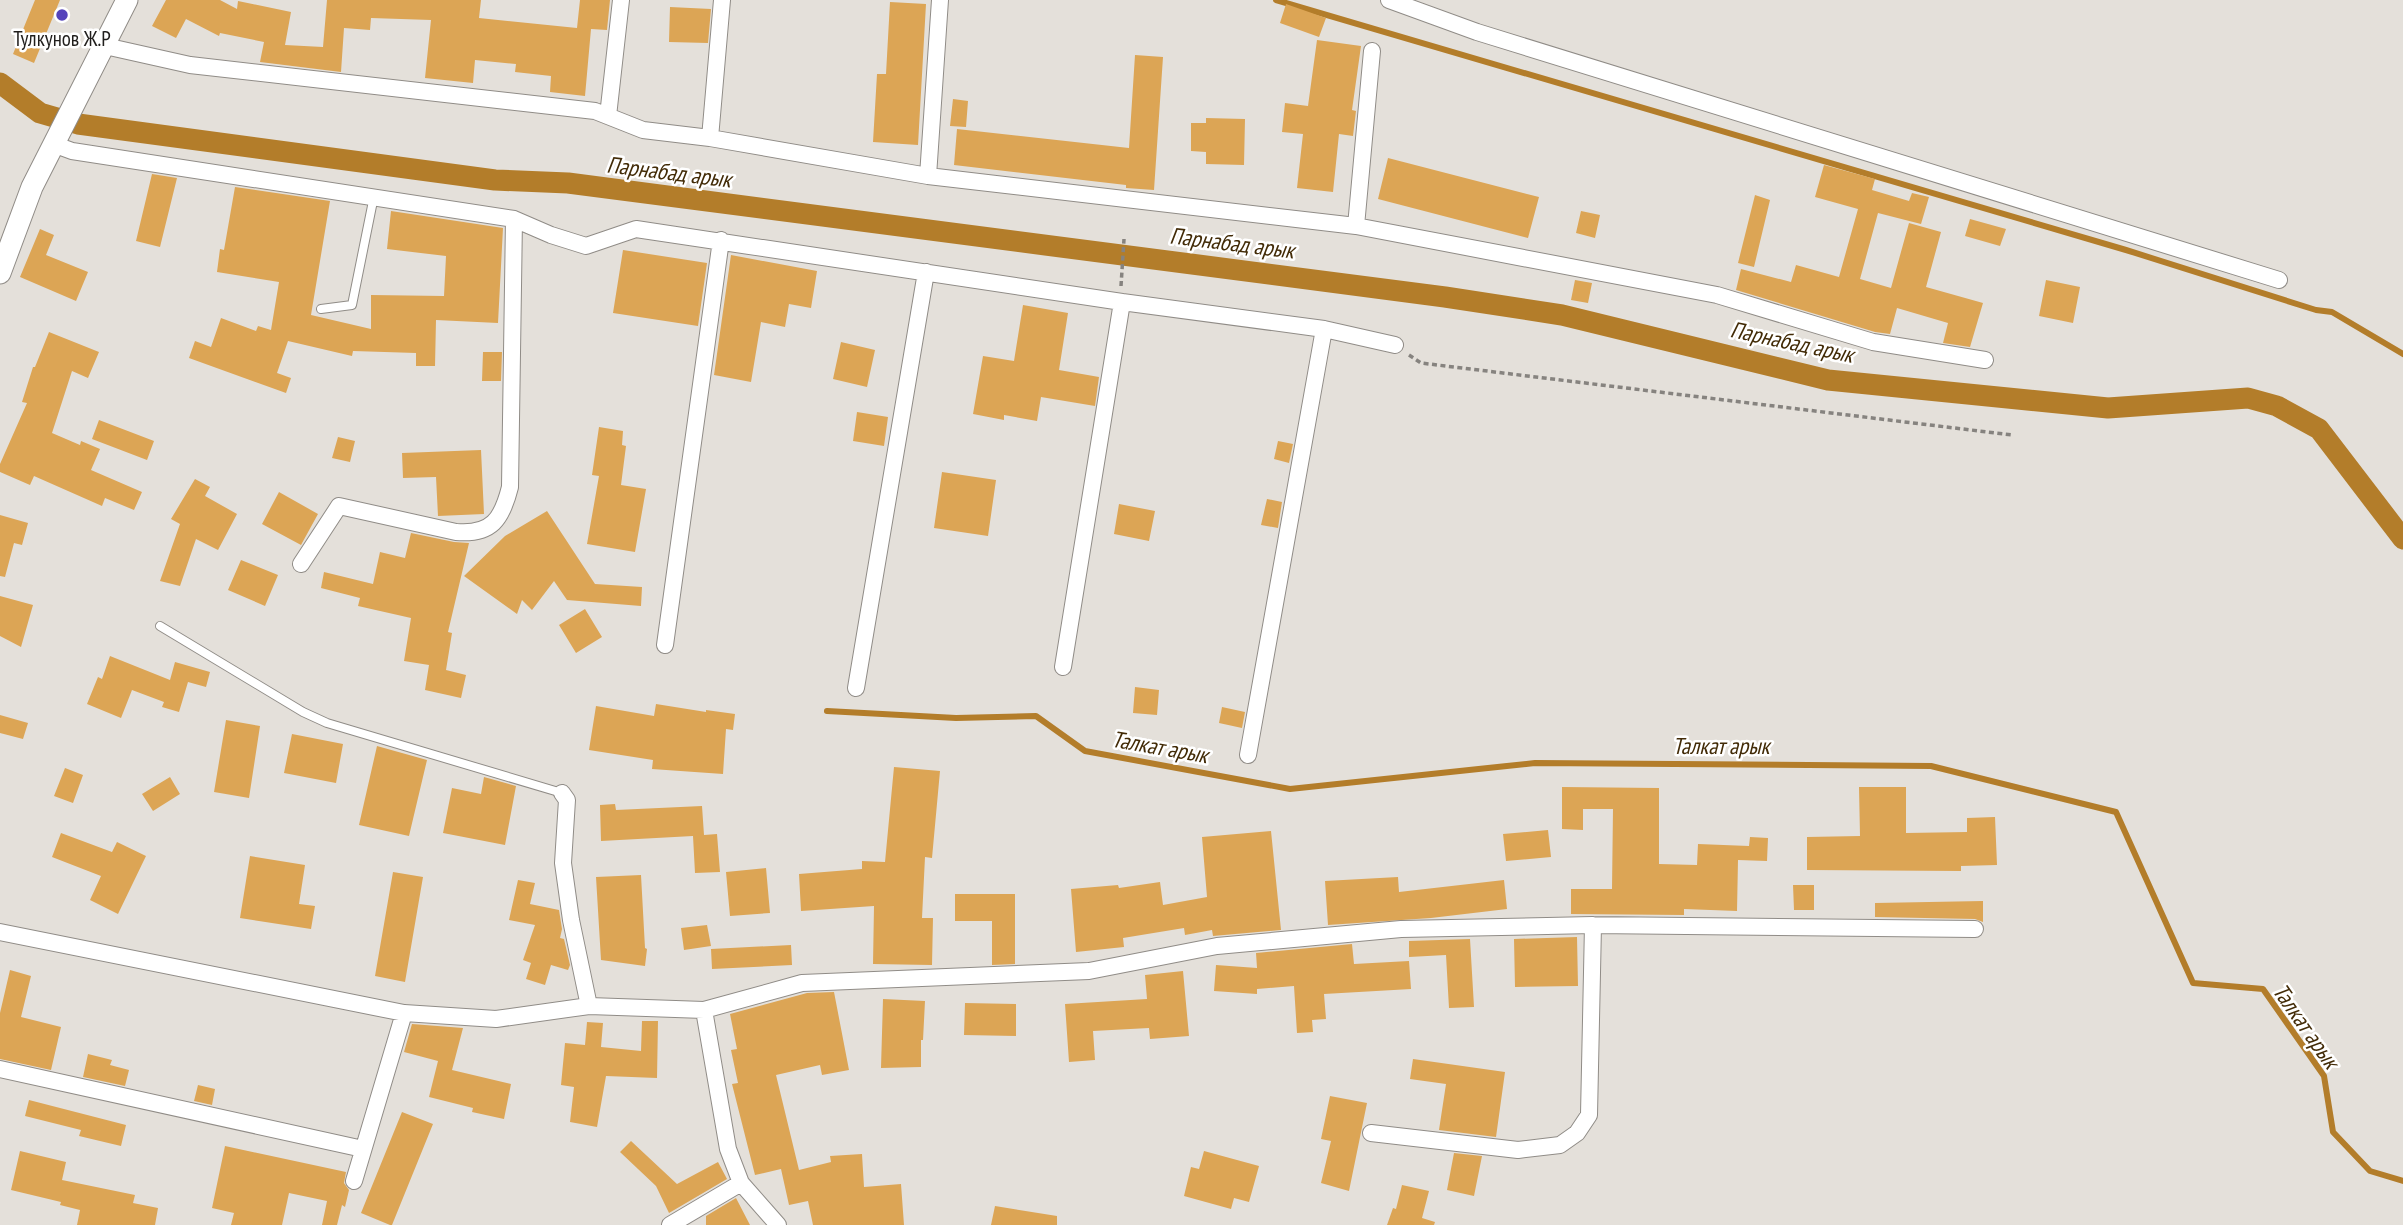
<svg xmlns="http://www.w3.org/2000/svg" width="2403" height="1225" font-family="'PT Sans Narrow',sans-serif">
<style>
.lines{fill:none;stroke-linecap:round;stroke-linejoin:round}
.stream{stroke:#b37d2a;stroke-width:6}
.canal{stroke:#b37d2a;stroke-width:21}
.building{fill:#dca555}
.lane-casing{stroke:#908c87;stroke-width:10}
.street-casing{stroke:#908c87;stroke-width:18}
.secondary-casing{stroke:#908c87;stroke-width:23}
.path{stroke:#86837f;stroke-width:3.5;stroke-dasharray:5 3.5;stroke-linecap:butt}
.lane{stroke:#fff;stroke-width:8}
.street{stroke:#fff;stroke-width:16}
.secondary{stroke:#fff;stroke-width:21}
.poi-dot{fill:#5543bb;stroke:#fff;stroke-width:2.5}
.labels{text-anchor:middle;stroke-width:5;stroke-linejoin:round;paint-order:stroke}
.poi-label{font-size:21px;fill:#201e1c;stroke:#fff}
.water-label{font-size:23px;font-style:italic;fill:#422b07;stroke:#fff}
</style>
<rect width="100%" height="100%" fill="#e4e0da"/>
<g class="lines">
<path class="stream" d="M1276,0L2126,250L2316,310L2332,312L2403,354
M827,711L956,718L1036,716L1085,751L1290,789L1535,763L1931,766L2116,812L2193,983L2263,989L2324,1076L2333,1132L2370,1171L2403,1181"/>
<path class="canal" d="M0,83L40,113L78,124L495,180L568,183L1445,297L1562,315L1828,380L2108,408L2248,398L2277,406L2319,429L2403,539"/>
</g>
<path class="building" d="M35,0H60L34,63L13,54Z
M166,0H220L237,9L238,1L291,12L285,45L323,47L327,0H481L479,18L577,28L580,0H610L607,30L591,29L585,96L550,92L551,76L515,72L516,64L475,60L473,83L425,78L431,20L371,18L370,30L344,28L341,72L260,62L264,42L220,33L219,36L186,19L176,38L152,26Z
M890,2L926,4L918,145L873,142L877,74H886Z
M1286,4L1326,18L1319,37L1280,23Z
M670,7L711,9L708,43L669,42Z
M1317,40L1361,46L1352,110L1356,111L1353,136L1339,134L1333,192L1297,188L1303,134L1282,132L1285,103L1308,106Z
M1135,55L1163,57L1154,190L1126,188V185L954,165L957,129L1129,148Z
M953,99L968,101L966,127L950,126Z
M1206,118L1245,119L1244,165L1206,164V152L1191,151V123H1206Z
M1388,158L1539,197L1528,238L1378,199Z
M1824,165L1875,179L1872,190L1909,201L1912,193L1929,197L1921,224L1878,213L1860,279L1891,288L1909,223L1941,232L1926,287L1983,303L1970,347L1943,343L1948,323L1897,308L1890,334L1875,332L1736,290L1741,269L1791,282L1796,265L1839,277L1858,209L1815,197Z
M152,174L177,178L160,247L136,241Z
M235,187L330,201L311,315L371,329V295L444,296L446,256L387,249L391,211L503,228L498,323L436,320L435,366H416V353L353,351L352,356L288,341L277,373L291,378L286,393L189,358L195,341L211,347L221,318L256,331L258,326L271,330L279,282L217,272L220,249L224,250Z
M1755,195L1770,200L1754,267L1738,263Z
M1581,211L1600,215L1595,238L1576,233Z
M1970,219L2006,229L2000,246L1965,236Z
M40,229L54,235L46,255L88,272L76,301L20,277Z
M623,250L707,263L698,326L613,313Z
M731,255L817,271L811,308L789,304L785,327L761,322L751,382L714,375Z
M1575,280L1592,283L1588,303L1571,300Z
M2046,280L2080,287L2073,323L2039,316Z
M1023,305L1068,313L1059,370L1099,377L1095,406L1041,397L1037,421L1004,415V420L973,414L983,356L1014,361Z
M49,332L99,352L88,378L72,371L52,433L80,445L81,441L100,449L91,470L142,492L134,510L105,498L102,506L34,476L30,485L0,472V464L27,403L22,402L33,367H35Z
M841,342L875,350L867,387L833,379Z
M483,352H502L501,381H482Z
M857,412L888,417L884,446L853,441Z
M99,420L154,441L147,460L92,439Z
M599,427L623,431L622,445L626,446L621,485L646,489L635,552L587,544L599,476L592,475Z
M338,437L355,441L350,462L332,458Z
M1278,441L1293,444L1289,463L1274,459Z
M481,450L484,514L438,516L436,477L403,478L402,453Z
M942,472L996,480L988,536L934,528Z
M195,479L210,487L205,496L237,514L218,550L196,539L180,586L160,581L180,524L171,519Z
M279,492L318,514L301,545L262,524Z
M1267,499L1282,502L1278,528L1261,525Z
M1119,504L1155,511L1149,541L1114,534Z
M547,511L595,584L642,587L641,606L567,600L554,581L532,610L522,600L517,614L464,576L505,536Z
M0,515L28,523L22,545L14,543L5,577L0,576Z
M411,533L454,542L469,543L448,632L452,633L446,670L466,675L461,698L425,690L429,665L404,661L411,618L358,606L360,598L321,588L324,572L373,584L380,552L405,558Z
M241,560L278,575L265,606L228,590Z
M0,596L33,605L21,647L0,636Z
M585,609L602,637L576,653L559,625Z
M110,656L170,680L175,662L210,672L206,687L188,682L179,712L162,707L164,702L132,690L121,718L87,704L98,677L102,679Z
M1135,687L1159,690L1157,715L1133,713Z
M656,704L706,712V710L735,714L733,730L726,729L723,774L652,769L653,760L589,750L596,706L654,716Z
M1222,707L1245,712L1242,728L1219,723Z
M0,715L28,723L23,739L0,733Z
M226,720L260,726L249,798L214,792Z
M292,734L343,744L336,783L284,773Z
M377,746L427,760L409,836L359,825Z
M894,767L940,771L932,858L925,857L922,918H933L932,965L873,964L874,906L801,911L799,874L862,869V861L885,862Z
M65,768L83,775L73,803L54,796Z
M170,777L180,794L153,811L142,794Z
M484,777L516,786L505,845L443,833L452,788L481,794Z
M1562,787L1659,788V864L1697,865L1698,844L1749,846L1750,837L1768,838L1767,861L1738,860L1737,911L1684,909V915L1571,914V889H1612L1613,809H1583V830L1562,829Z
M1859,787H1906V833L1967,832V818L1995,817L1997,865L1961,866V871L1807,870V837L1860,836Z
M615,804L616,810L702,806L704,835L717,834L720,872L695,873L693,836L601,841L600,805Z
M1548,830L1551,857L1506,861L1503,834Z
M1271,831L1281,930L1213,936L1212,930L1185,935L1184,928L1123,938L1124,947L1076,952L1071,889L1118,885L1119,888L1160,882L1163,905L1207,897L1202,837Z
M61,833L112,852L117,842L146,856L118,914L90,900L101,876L52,857Z
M250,856L305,865L299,904L315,906L311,929L240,918Z
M766,868L770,913L730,916L726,872Z
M393,872L423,877L405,982L375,976Z
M641,875L645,948L647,949L645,966L601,960L596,877Z
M1398,877L1399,892L1504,880L1507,909L1431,918L1328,925L1325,881Z
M518,880L535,883L530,904L559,910L562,929L560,938L564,939L570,965L568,970L551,965L545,985L526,979L531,963L523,960L535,925L509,920Z
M1793,885H1814V910H1794Z
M955,894H1015V964L992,965V921H955Z
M1983,901V922L1975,919L1875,917V903Z
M707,925L711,946L684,950L681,928Z
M1577,937L1578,986L1515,987L1514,939Z
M1470,939L1474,1007L1449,1008L1446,955L1409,957V941Z
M1352,944L1354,964L1409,961L1411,989L1324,994L1326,1019L1312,1020L1313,1032L1297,1033L1294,986L1257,989V994L1214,991L1216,965L1257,968L1256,953Z
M791,945L792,965L712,969L711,949Z
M10,970L31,976L21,1017L61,1027L51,1070L0,1059V1013Z
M1183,971L1189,1036L1150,1039L1149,1028L1093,1031L1095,1060L1069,1062L1065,1004L1147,999L1145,975Z
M834,992L849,1070L822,1075L820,1065L776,1075L799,1170L831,1162L830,1156L862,1154L864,1187L901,1184L904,1225H813L808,1201L789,1205L781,1169L755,1175L732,1084L738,1083L731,1050L737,1049L730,1014L807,993Z
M883,999L925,1001L923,1040H921V1067L881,1068Z
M965,1003L1016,1004V1036L964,1035Z
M642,1021H658L657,1078L606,1076L597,1127L570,1122L574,1087L561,1085L565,1043L585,1045L587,1022L603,1023L601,1047L641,1051Z
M412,1024L463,1028L452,1070L511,1084L504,1119L472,1112L473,1108L429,1097L438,1061L404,1052Z
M88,1054L112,1060L110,1065L129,1070L125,1086L83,1077Z
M1413,1059L1505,1072L1496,1137L1439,1130L1446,1084L1410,1079Z
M198,1085L215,1089L212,1105L194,1101Z
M1330,1096L1367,1103L1349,1191L1321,1183L1331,1141L1321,1139Z
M29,1100L126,1125L121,1146L79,1136L81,1130L25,1116Z
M402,1112L433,1124L392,1225H390L361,1213Z
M631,1141L677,1184L718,1162L727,1179L669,1213L656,1186L620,1152Z
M225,1146L346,1172L344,1183L349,1190L345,1207L342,1205L337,1225H322L327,1201L289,1193L282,1225H231L234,1213L212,1208Z
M20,1151L66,1162L62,1180L135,1195L133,1203L158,1208L155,1225H77L80,1210L60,1205L61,1202L11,1190Z
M1204,1151L1259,1166L1249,1202L1234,1198L1231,1209L1184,1196L1191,1167L1199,1169Z
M1454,1153L1482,1156L1474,1196L1447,1190Z
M1402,1185L1429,1191L1422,1218L1435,1222L1434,1225H1387L1393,1208L1396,1209Z
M736,1198L750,1225H706V1216Z
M995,1206L1057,1216V1225H991Z"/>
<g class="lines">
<defs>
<path id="lane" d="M321,309L352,305L374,196
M160,626L303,712L327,723L562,793"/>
<path id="street" d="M1389,0L1477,32L2279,280
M105,46L190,65L595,111L643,130L710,138L928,176L1356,226L1717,295L1873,342L1985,360
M608,116L621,0
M710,138L722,0
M53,144L72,151L514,219L551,235L586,246L636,229L1122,302L1324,329L1395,345
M928,176L940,0
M1356,226L1372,51
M301,564L339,506L456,532C492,535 502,519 510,487L514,219
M665,645L721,240
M1063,667L1122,302
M856,688L926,272
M1248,755L1324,329
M562,793L567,800L563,863L571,920L589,1006
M0,932L404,1013L496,1019L589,1006L704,1010L802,983L1089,971L1217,946L1401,929L1593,925L1975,929
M704,1010L728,1149L741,1183L778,1225
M0,1069L363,1149
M1371,1133L1518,1150L1560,1145L1577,1133L1589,1115L1593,925
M354,1181L404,1013
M670,1225L741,1183"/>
<path id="secondary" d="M0,273L32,187L127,0"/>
</defs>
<use href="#lane" class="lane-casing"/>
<use href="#street" class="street-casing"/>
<use href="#secondary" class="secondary-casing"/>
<path class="path" d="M1121,286L1124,239
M1409,355L1421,363L2012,435"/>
<use href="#lane" class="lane"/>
<use href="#street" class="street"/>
<use href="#secondary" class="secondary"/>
</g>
<circle class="poi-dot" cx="62" cy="15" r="7"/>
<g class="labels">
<g class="poi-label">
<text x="62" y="46">Тулкунов Ж.Р</text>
</g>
<g class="water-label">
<text transform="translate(669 172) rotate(7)" y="8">Парнабад арык</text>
<text transform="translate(1232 243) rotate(7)" y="8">Парнабад арык</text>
<text transform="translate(1792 342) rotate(12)" y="8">Парнабад арык</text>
<text x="1721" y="754">Талкат арык</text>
<text transform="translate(1160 747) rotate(10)" y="8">Талкат арык</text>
<text transform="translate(2306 1026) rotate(55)" y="8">Талкат арык</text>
</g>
</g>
</svg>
